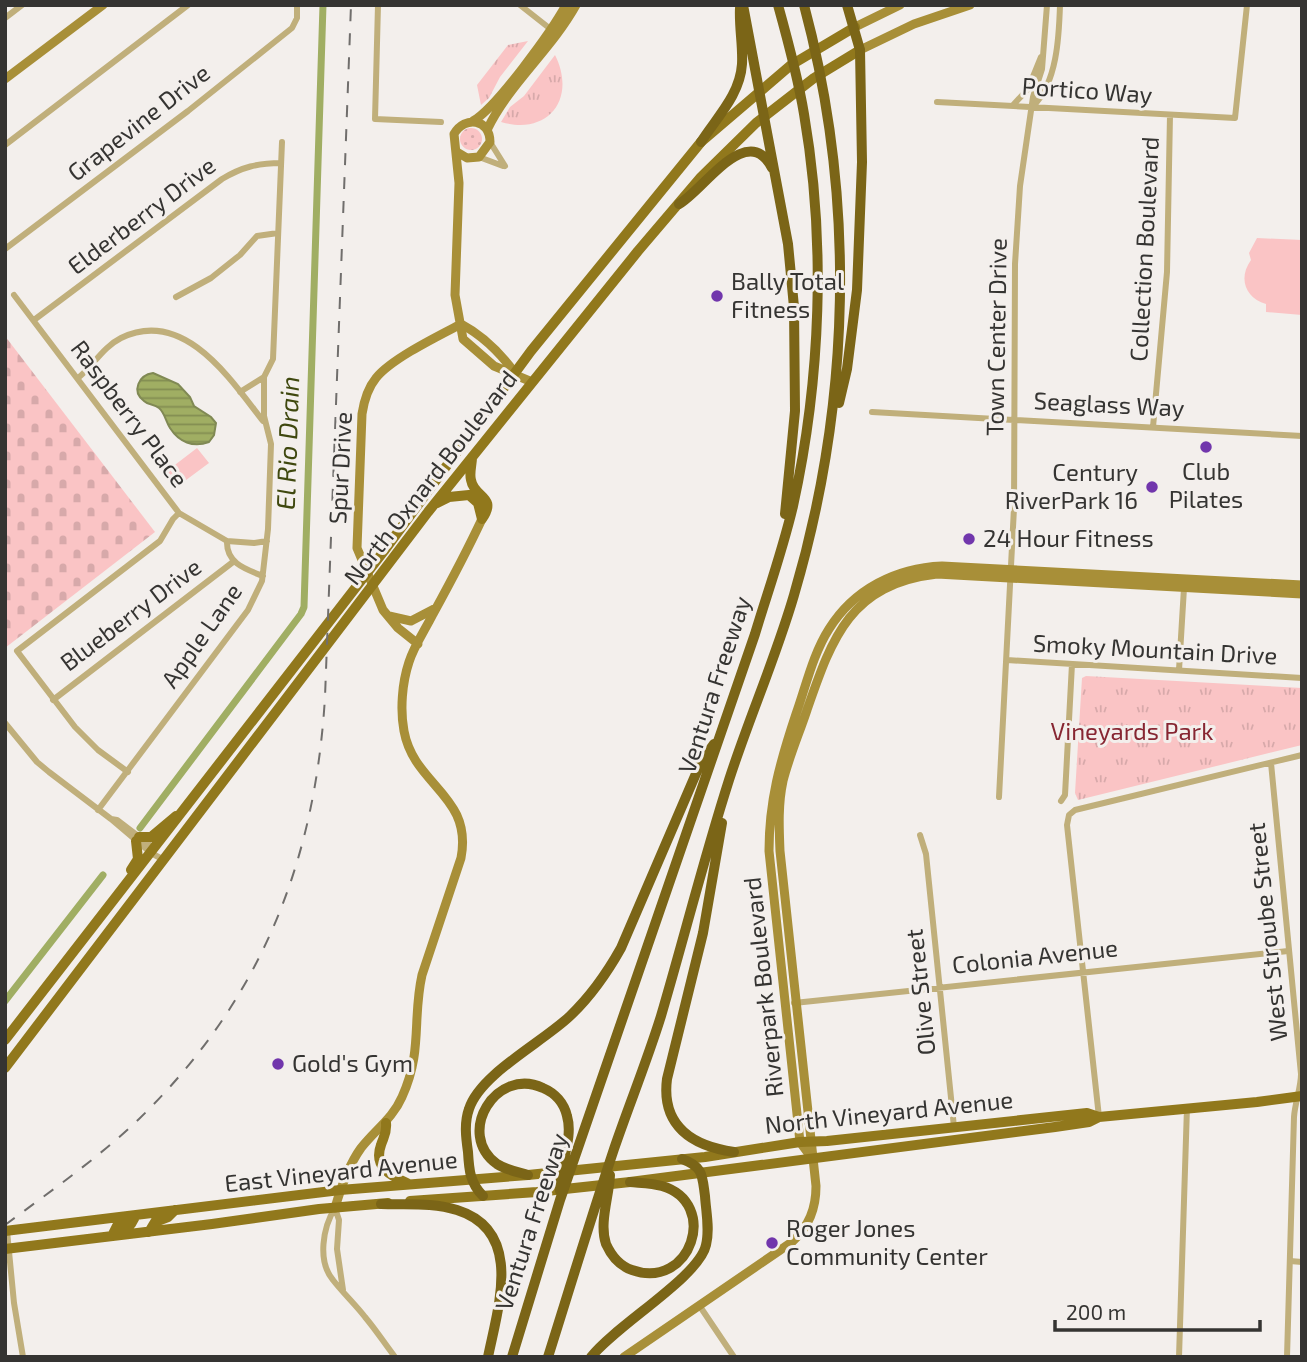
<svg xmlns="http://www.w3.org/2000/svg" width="1307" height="1362" font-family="'Exo 2',sans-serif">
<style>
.grass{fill:#fac4c5}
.cemetery{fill:url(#cemetery-stones)}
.park{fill:url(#park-tufts)}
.garden{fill:url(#garden-dots)}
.water{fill:url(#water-rules);stroke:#808954;stroke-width:2}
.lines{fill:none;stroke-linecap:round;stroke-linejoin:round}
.canal{stroke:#a0ae63;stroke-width:7}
.street{stroke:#c0af7b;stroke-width:6}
.secondary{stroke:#a88f38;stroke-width:9}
.primary{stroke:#91781c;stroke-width:10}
.highway{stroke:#7b6517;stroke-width:10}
.rail{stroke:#706e6c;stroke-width:2;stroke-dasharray:12 12;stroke-linecap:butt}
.poi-dot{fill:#7136ac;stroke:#f3efec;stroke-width:2.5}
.labels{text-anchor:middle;stroke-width:6;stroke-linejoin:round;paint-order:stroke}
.street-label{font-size:24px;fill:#353432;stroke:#f3efec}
.poi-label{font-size:24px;fill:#353432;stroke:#f3efec;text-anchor:start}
.park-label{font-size:24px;fill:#872632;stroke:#f3efec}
.water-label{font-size:26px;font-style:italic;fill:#3f480f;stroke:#f3efec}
</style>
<defs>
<pattern id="cemetery-stones" width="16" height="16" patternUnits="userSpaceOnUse" patternTransform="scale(1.75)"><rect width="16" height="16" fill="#fac4c5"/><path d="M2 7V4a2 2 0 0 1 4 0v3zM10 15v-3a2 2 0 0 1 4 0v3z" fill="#d7a9aa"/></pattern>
<pattern id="park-tufts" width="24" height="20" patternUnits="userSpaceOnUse" patternTransform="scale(1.75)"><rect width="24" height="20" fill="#fac4c5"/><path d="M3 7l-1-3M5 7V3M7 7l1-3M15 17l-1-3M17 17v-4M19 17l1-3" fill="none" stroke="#d7a9aa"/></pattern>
<pattern id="garden-dots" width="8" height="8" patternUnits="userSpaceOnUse" patternTransform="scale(1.75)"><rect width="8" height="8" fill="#fac4c5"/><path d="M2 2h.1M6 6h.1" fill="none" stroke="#d7a9aa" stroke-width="1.8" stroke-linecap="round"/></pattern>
<pattern id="water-rules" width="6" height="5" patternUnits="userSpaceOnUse" patternTransform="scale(1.75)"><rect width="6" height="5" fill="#a0ae63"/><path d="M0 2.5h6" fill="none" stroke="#838e52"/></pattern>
</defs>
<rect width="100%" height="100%" fill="#f3efec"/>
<path class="grass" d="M1257,238L1302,240V315L1266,312V304C1245,298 1238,278 1251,260L1249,253Z
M197,448L209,463L178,486L167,471Z"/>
<path class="cemetery" d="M5,336L155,532L5,648Z"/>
<path class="park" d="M528,41L500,77L489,98L481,105L477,85L508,45Z
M555,55C577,99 548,136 501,122L510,107L524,96Z
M1086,676L1302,688V745L1078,800L1075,793L1082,678Z"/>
<path class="garden" d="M460 139a11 11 0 1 1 22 0a11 11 0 1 1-22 0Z"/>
<path class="water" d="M153,373L178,384L190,397L194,406L211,417L216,423L214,435L209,442C193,448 179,442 170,428C166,422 165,413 159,408C154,404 148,405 144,401C131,391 139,375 153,373Z"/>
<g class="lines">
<path class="canal" d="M140,828L301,614L304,607L323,5
M5,1001L103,875"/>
<path class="street" d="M378,5L375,119L441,122
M520,5L553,31
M5,18L22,5
M937,102L1235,118L1247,5
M1014,104L1028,89L1041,57
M1033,106C1057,83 1059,37 1060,5
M490,142L505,166
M5,145L188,5
M479,157L503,166
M5,249L188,111L292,28L297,18V5
M14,295L179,513L227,541L254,543L267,541
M176,297L211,278L240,255L257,236L278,233
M34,320L222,179C242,167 258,163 281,163
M78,378C93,366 103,347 121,338C184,307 231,380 263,421
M240,392L264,377L273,359L282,142
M872,412L1302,436
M1153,427L1167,272L1170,115
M227,541C226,563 245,569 263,576
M1007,660L1302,678
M1179,670L1184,588
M53,700L233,562
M5,723L37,762L49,772L111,819L151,853L164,860
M1271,763L1301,1074C1301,1088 1295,1102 1294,1117L1287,1357
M128,772L98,750L75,727L17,651L160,541L173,519L179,513
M999,797L1014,508L1015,264L1020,186L1033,97L1042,69L1047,5
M1061,801L1065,795L1072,664
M98,810L248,610L262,581L268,529L271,444L264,416V377
M111,819L117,820L155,849
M920,835L926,854L954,1127
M794,1003L1288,951
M1099,1117L1067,825L1069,815L1075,810L1302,755
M335,1208C323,1227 317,1261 333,1280C343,1293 355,1304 365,1317C376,1330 385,1344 395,1357
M335,1208L339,1220L337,1249L343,1290
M7,1231L14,1303L23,1357
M1290,1261L1302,1262
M699,1305L734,1357
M1179,1357L1187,1107"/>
<path class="secondary" d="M855,27L900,5
M860,50L914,24L970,5
M5,79L103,5
M473,121C496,108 552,31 566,5
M487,130C509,84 551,50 576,5
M457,152L467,158L479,157L490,142C490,119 465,115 454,134L459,183L455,295L463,339L494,366L532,382
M461,324C482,335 501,354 515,373
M389,616L411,621L434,609
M418,644L398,628L383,610L357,548L362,414C364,401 367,389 376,378C391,359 438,336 461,324
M811,1157L800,1142L769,851C769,801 780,762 796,714C806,686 813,654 829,629C854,589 896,568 942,566L1302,585
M335,1208C341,1187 348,1166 361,1148C375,1130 393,1118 402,1097C423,1051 412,1020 422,975L461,858C473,795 414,786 404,731C400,710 402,683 409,662C414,646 425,630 433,614C450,583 467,551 482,519
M624,1357L792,1242C809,1226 816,1209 816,1186L780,851C779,827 778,804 783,781C789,757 799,734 807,710C832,638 850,584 937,574L1302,594"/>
<path class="primary" d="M472,457C472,465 469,473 471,480C474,498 498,496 482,519
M437,503L449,497L469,495L478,503L482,519
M139,837H151L176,816
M131,870L138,859L136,841
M5,1040L384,551L531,351L701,142L791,65L855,27
M5,1068L428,512L638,251L701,177L756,123L814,78L860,50
M386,1123C387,1133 384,1136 381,1145C373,1167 391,1176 407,1183
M410,1201L537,1192L630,1182L1055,1127L1089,1122L1099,1117L1257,1102L1302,1096
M5,1231L340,1190L528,1175L705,1157L800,1142L827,1141L1087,1113L1099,1117
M149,1232L155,1222L168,1217L175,1210
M112,1236L117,1226L131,1224L136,1215
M5,1249L212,1224L319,1209L388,1203"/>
<path class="highway" d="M743,5L788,244L794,307L795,411L785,514
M701,142C717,117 740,95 742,64C743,45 739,27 740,8
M679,204C703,191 747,120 772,168
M839,403L847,369L857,290L862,162L860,50L847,5
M722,823L703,933L667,1079C661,1126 692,1146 734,1152
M528,1175C518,1172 506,1170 497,1164C455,1134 496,1066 543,1088C555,1093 564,1103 567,1116C574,1140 558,1166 560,1191
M610,1175C609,1197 599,1223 606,1244C611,1255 620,1266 632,1270C691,1291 720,1203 662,1186C652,1183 640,1183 630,1182
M483,1196C470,1183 469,1170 468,1152C466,1138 464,1123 469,1109C480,1074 543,1042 570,1016C591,996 607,973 621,948L701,762L714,744
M381,1204C406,1205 433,1202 457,1210C524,1231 498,1307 488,1357
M512,1357L560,1200L755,634C768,591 783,549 793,506C821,379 826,242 804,114C798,77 788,41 778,5
M548,1357C570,1287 591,1218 614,1149C629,1105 647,1061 661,1016C684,938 704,858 729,780C749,718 776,657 794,595C851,402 856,199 804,5
M591,1357C616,1325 699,1277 706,1245C710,1229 706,1212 705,1196C702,1176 704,1167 682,1159"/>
<path class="rail" d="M5,1225C51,1191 98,1158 139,1119C260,1001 315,864 325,697L351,5"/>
</g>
<g class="poi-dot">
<circle cx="717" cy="296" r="7"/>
<circle cx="1206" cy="447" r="7"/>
<circle cx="1152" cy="487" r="7"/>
<circle cx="969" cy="539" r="7"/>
<circle cx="278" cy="1064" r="7"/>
<circle cx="772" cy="1243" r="7"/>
</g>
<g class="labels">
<g class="street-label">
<text transform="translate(1087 91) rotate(4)" y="8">Portico Way</text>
<text transform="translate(139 123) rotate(-38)" y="8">Grapevine Drive</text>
<text transform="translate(142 216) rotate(-37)" y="8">Elderberry Drive</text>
<text transform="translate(1145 249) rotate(-87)" y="8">Collection Boulevard</text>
<text transform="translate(997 337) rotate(-89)" y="8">Town Center Drive</text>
<text transform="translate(1109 405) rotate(3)" y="8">Seaglass Way</text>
<text transform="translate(129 414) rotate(53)" y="8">Raspberry Place</text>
<text transform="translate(341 468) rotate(-87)" y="8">Spur Drive</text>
<text transform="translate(431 478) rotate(-52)" y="8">North Oxnard Boulevard</text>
<text transform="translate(131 615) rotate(-37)" y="8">Blueberry Drive</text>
<text transform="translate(202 636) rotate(-55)" y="8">Apple Lane</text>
<text transform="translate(1155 650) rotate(3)" y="8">Smoky Mountain Drive</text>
<text transform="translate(715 685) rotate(-72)" y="8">Ventura Freeway</text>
<text transform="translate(1268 932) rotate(-96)" y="8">West Stroube Street</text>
<text transform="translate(1035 957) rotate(-6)" y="8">Colonia Avenue</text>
<text transform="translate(764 987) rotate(-96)" y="8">Riverpark Boulevard</text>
<text transform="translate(921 992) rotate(-96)" y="8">Olive Street</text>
<text transform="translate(889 1113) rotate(-6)" y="8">North Vineyard Avenue</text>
<text transform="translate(341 1172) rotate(-6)" y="8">East Vineyard Avenue</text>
<text transform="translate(532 1222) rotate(-72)" y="8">Ventura Freeway</text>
</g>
<g class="poi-label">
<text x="731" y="290">Bally Total<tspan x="731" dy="28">Fitness</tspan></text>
<text x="1206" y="480" text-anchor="middle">Club<tspan x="1206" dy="28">Pilates</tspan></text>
<text x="1138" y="481" text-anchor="end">Century<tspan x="1138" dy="28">RiverPark 16</tspan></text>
<text x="983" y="547">24 Hour Fitness</text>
<text x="292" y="1072">Gold's Gym</text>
<text x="786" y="1237">Roger Jones<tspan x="786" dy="28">Community Center</tspan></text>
</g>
<g class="park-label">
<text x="1132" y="740">Vineyards Park</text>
</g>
<g class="water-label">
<text transform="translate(288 443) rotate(-88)" y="9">El Rio Drain</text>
</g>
</g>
<rect width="1307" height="1362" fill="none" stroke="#353432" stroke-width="14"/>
<path d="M1055 1320v10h205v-10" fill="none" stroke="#353432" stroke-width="3.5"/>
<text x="1066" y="1320" font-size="21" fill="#353432" stroke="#f3efec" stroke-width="5" paint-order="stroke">200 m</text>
</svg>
